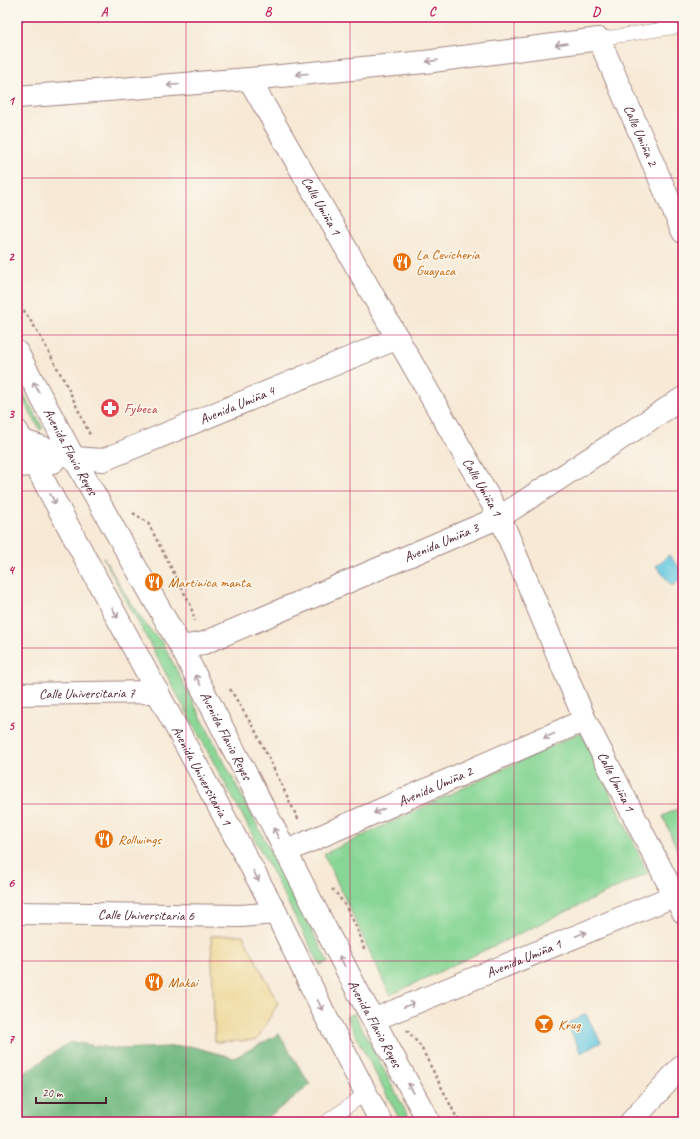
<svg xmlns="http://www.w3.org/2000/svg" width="700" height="1139" font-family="Caveat,sans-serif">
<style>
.green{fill:#88d695;stroke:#697a60}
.forest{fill:#6eb77e;stroke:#5c6b54}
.sand{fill:#eeda9e;stroke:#9c7c64}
.water{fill:#62c7df;stroke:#567385}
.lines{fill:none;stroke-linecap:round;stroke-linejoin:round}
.service-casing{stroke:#a08480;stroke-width:14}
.minor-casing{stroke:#a08480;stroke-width:24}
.tertiary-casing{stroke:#a08480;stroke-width:24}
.secondary-casing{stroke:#a08480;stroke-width:24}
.path{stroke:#a08480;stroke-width:2.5;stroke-dasharray:3 3;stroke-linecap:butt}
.service{stroke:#fff;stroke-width:13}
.minor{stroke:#fff;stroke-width:22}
.tertiary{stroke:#fff;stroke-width:22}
.secondary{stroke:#fff;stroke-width:22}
.oneway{stroke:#ae9aa0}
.grid{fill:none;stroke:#c2185b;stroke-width:1;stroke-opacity:0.55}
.labels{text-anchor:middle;stroke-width:3;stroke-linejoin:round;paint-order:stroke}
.street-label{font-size:14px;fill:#4a1f2b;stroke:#fbf7ec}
.food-label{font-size:14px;fill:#c56008;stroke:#fbf7ec;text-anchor:start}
.health-label{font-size:14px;fill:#be3a42;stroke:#fbf7ec;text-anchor:start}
.neatline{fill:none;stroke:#c2185b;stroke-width:1.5}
.grid-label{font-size:13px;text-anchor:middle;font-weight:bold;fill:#c2185b}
</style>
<rect width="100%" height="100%" fill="#fbf7ec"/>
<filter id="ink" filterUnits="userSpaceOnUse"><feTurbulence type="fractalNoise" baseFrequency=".025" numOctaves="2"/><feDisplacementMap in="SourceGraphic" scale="8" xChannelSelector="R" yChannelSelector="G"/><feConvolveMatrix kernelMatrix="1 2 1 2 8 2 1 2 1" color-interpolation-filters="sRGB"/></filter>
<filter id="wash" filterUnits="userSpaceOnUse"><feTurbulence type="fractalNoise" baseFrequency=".012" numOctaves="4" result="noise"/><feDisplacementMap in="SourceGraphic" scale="16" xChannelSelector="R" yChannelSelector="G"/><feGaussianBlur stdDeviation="0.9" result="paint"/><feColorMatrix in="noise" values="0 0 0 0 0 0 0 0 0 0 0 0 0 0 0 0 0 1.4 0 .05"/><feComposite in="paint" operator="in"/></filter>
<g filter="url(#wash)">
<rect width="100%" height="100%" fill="#f7e9d6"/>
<path class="green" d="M17,383L43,428L40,430L17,389Z
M103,557C121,586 137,619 162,642L328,962L320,965L248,826Z
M581,732L648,873L390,995L324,854Z
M683,806V849L678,852L663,816Z
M354,1013L411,1122H401L346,1017Z"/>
<path class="forest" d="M279,1034L310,1085L262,1122H17V1078L70,1042L118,1049L190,1046L234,1058Z"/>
<path class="sand" d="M243,935L278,1003L257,1040L215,1042L211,936Z"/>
<path class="water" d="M669,555L683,572V578L672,586L656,566Z
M586,1014L601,1042L581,1053L567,1024Z"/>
</g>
<g filter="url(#ink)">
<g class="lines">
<defs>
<path id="service" d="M599,39L683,26
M326,1122L366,1093"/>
<g id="minor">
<path id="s1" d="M249,79L500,517L585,720L683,912"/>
<path id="s2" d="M17,97L249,79L425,62L599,39L683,232"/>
<path id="s3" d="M74,458L103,460L398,338"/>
<path id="s4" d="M181,647L204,643L500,517L683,398"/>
<path id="s5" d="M17,694L158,692"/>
<path id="s6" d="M285,852L585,720"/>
<path id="s7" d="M17,913L241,916L276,913"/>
<path id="s8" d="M373,1020L674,896"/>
<path d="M631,1122L683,1065"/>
</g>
<path id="tertiary" d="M17,441H23L74,458
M17,466L34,465L53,462"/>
<g id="secondary">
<path id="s9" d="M17,352L74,458L181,647L358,992L429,1122"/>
<path id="s10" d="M17,431L276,913L323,1011L381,1122"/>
</g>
</defs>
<use href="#service" class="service-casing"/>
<use href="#minor" class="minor-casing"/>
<use href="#tertiary" class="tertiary-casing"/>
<use href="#secondary" class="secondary-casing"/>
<path class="path" d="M17,300L38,332L67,386L91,437
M133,513L148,523L190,604L195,621
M230,689L256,732L299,821
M332,889C344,899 361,934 364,949
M407,1030L421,1047L459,1122"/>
<use href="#service" class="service"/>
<use href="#minor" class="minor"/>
<use href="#tertiary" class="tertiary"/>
<use href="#secondary" class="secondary"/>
</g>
<defs><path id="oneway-shaft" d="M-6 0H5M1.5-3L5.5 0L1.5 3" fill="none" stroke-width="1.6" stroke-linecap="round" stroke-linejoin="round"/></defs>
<g class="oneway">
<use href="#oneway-shaft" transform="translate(561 44) rotate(172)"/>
<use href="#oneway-shaft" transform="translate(432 61) rotate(172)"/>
<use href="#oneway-shaft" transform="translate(302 74) rotate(175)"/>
<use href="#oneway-shaft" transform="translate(173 85) rotate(175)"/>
<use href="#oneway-shaft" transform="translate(36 387) rotate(-119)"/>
<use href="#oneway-shaft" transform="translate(53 499) rotate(61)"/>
<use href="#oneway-shaft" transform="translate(115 613) rotate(61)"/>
<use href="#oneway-shaft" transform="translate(198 680) rotate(-117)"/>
<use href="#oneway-shaft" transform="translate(549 736) rotate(156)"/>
<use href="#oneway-shaft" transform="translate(379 811) rotate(156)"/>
<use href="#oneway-shaft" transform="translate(276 833) rotate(-117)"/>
<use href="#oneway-shaft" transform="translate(256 876) rotate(62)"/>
<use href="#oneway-shaft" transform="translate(581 934) rotate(-22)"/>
<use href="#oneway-shaft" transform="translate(342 961) rotate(-117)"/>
<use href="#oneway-shaft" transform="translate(320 1005) rotate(64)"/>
<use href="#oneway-shaft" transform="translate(409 1005) rotate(-22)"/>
<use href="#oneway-shaft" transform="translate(411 1088) rotate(-119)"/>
</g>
</g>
<path class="grid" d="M186,17V1122M350,17V1122M514,17V1122M17,178H683M17,335H683M17,491H683M17,648H683M17,804H683M17,961H683"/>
<defs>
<symbol id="restaurant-disc" viewBox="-11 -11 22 22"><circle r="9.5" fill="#e8710a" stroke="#fbf7ec"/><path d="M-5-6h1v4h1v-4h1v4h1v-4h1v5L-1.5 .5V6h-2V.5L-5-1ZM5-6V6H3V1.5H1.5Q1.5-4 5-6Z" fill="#fff"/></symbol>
<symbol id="pharmacy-disc" viewBox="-11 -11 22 22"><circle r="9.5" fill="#e0444e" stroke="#fbf7ec"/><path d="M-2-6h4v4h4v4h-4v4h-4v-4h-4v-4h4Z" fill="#fff"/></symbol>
<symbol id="bar-disc" viewBox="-11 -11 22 22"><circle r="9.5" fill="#e8710a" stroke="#fbf7ec"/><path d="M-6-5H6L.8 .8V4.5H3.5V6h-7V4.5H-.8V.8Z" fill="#fff"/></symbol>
</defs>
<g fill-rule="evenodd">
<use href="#restaurant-disc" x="391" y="251" width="22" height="22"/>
<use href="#pharmacy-disc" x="99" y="397" width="22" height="22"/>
<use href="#restaurant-disc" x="143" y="571" width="22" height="22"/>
<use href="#restaurant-disc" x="93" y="828" width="22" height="22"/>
<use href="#restaurant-disc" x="143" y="971" width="22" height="22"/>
<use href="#bar-disc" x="533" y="1013" width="22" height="22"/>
</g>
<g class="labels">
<g class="street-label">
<text dy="5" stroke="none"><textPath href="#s2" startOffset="690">Calle Umiña 2</textPath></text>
<text dy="5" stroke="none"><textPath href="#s1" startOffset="146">Calle Umiña 1</textPath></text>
<text dy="5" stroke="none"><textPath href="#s3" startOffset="174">Avenida Umiña 4</textPath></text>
<text dy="5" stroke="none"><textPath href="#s9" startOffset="113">Avenida Flavio Reyes</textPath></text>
<text dy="5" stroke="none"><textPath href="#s1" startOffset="470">Calle Umiña 1</textPath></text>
<text dy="5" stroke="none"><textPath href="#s4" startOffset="281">Avenida Umiña 3</textPath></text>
<text dy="5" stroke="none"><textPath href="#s5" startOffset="70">Calle Universitaria 7</textPath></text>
<text dy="5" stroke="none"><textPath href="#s9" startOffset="437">Avenida Flavio Reyes</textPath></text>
<text dy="5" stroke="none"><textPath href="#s10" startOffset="391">Avenida Universitaria 1</textPath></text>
<text dy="5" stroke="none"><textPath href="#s1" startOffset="794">Calle Umiña 1</textPath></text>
<text dy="5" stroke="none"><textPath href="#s6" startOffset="164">Avenida Umiña 2</textPath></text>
<text dy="5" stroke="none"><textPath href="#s7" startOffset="129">Calle Universitaria 6</textPath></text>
<text dy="5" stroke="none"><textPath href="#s8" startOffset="163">Avenida Umiña 1</textPath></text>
<text dy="5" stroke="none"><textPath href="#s9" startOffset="761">Avenida Flavio Reyes</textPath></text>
</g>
<g class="food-label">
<text x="416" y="259">La Cevichería<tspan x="416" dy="16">Guayaca</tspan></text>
<text x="168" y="587">Martinica manta</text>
<text x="118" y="844">Rollwings</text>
<text x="168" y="987">Makai</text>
<text x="558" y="1029">Krug</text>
</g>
<g class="health-label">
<text x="124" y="413">Fybeca</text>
</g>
</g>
<rect width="700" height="1139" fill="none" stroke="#fbf7ec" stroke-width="44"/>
<path d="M36 1097v6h70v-6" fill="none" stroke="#4a1f2b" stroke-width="2"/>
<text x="42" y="1097" font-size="12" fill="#4a1f2b" stroke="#fbf7ec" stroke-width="3" paint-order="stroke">20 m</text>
<rect x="22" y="22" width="656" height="1095" class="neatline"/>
<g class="grid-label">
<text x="104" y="16">A</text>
<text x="268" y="16">B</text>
<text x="432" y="16">C</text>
<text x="596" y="16">D</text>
<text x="11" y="105">1</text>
<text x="11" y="261">2</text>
<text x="11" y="418">3</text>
<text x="11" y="574">4</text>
<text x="11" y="730">5</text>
<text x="11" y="887">6</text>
<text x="11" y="1043">7</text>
</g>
</svg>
